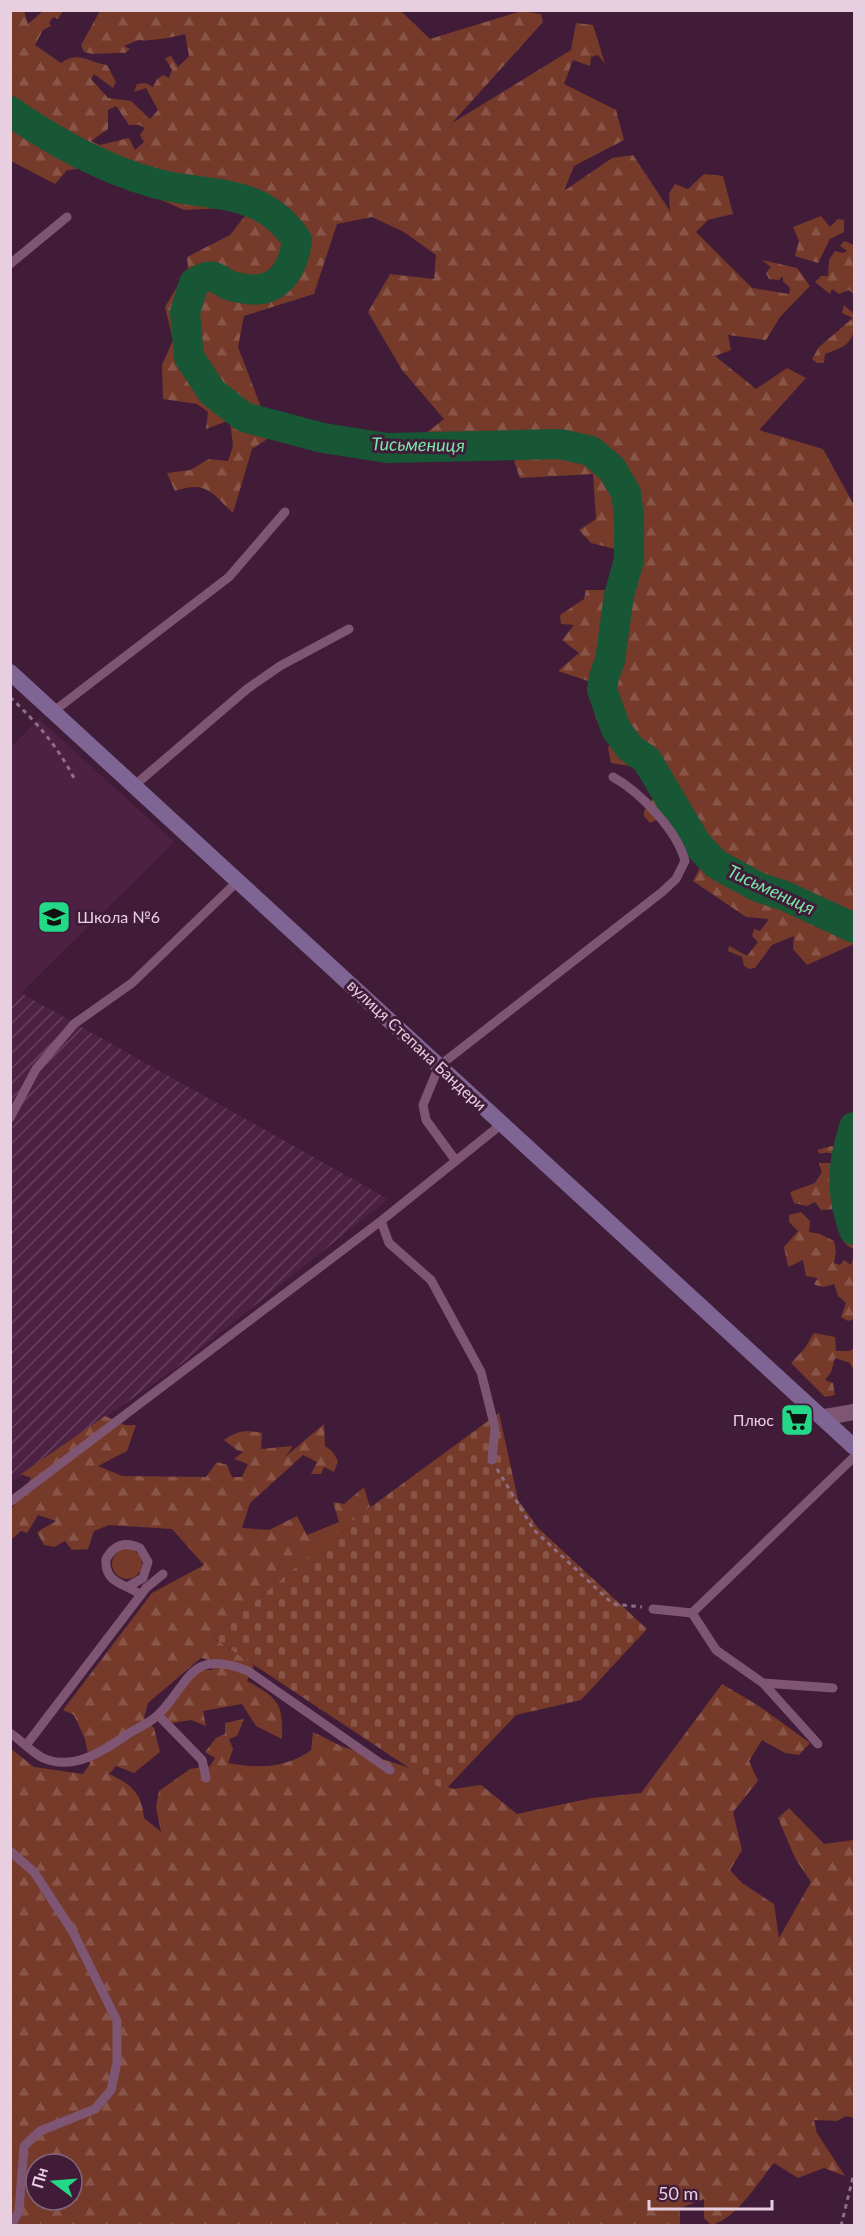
<svg xmlns="http://www.w3.org/2000/svg" width="865" height="2236" font-family="Lato,sans-serif">
<style>
.built{fill:#4d2143}
.industrial{fill:url(#industrial-furrows)}
.green{fill:#753a29}
.forest{fill:url(#forest-firs);fill-rule:evenodd}
.cemetery{fill:url(#cemetery-stones)}
.lines{fill:none;stroke-linecap:round;stroke-linejoin:round}
.river{stroke:#175736;stroke-width:30}
.path{stroke:#8e6e86;stroke-width:3;stroke-dasharray:4.5 4.5;stroke-linecap:butt}
.service{stroke:#7f5574;stroke-width:9}
.minor{stroke:#7f5574;stroke-width:16}
.secondary{stroke:#7f6593;stroke-width:16}
.labels{text-anchor:middle;stroke-width:6;stroke-linejoin:round;paint-order:stroke}
.poi-label{font-size:16px;fill:#e8cfe0;stroke:#411c39;text-anchor:start}
.street-label{font-size:16px;fill:#e8cfe0;stroke:#411c39}
.water-label{font-size:18px;font-style:italic;fill:#78e6a7;stroke:#411c39}
</style>
<defs>
<pattern id="industrial-furrows" width="10" height="10" patternUnits="userSpaceOnUse" patternTransform="scale(1.5)"><rect width="10" height="10" fill="#4d2143"/><path d="M-1 1l2-2M0 10L10 0M9 11l2-2" fill="none" stroke="#67405e"/></pattern>
<pattern id="forest-firs" width="22" height="20" patternUnits="userSpaceOnUse" patternTransform="scale(1.5)"><rect width="22" height="20" fill="#753a29"/><path d="M5 1l3.5 6h-7zM16 11l3.5 6h-7z" fill="#895548"/></pattern>
<pattern id="cemetery-stones" width="16" height="16" patternUnits="userSpaceOnUse" patternTransform="scale(1.5)"><rect width="16" height="16" fill="#753a29"/><path d="M2 7V4a2 2 0 0 1 4 0v3zM10 15v-3a2 2 0 0 1 4 0v3z" fill="#895548"/></pattern>
</defs>
<rect width="100%" height="100%" fill="#411c39"/>
<path class="built" d="M39,719L174,842L21,993L14,1003L11,1001V747Z"/>
<path class="industrial" d="M21,993L388,1199L180,1365L11,1483L10,1001L15,1002Z"/>
<path class="green" d="M112 1564a15 15 0 1 1 30 0a15 15 0 1 1-30 0Z"/>
<path class="forest" d="M10,11H24L28,24L43,11H63L58,19L53,17L49,23L51,26L43,30L35,45L61,63C79,50 89,63 107,65L116,82L113,88L94,74L91,79L108,98L131,101L150,119L158,110L146,88L134,92L137,84L146,83L153,87L157,79L163,75L169,78L172,70L165,58L171,56L178,67L189,56L185,34C175,37 147,42 138,40L124,46L130,49L125,53C110,52 97,56 84,52L81,45L100,11H401L430,39L521,11L541,14L543,22L452,123L571,50L576,23L593,25L605,64L598,55L591,57L590,66L573,60L564,84L616,110L624,140L574,166L564,191L612,158L633,155L670,211L669,194L675,184L688,189L704,174L723,176L733,214L708,220L696,232L752,288L789,294L790,288L783,281V276L779,280L769,279L766,273L771,267L762,260L797,268L810,286L780,317L766,340L728,335L731,350L715,356L756,389L787,368L806,378L759,430L823,449L854,505V944L807,965L793,949L794,936L772,945L755,968L749,969L744,966L742,957L728,951L729,946L747,956L758,942L752,936L754,929L760,931L769,919L746,917L693,881L713,844C692,824 679,809 650,823L644,816V811L656,795L662,771L611,763L608,748L623,723L596,720L588,681L558,671L579,653L562,640L574,625L561,624L560,615L584,599L586,590H610L620,550L591,543L579,530L596,519L593,474L520,478L514,461L520,455L588,460L596,447C542,429 472,440 416,441L444,419L402,370L368,312L390,274L434,279L436,255L404,232L372,217L337,224L314,294L244,316L238,347L272,436L252,449L233,513C212,493 206,480 175,491L167,473L190,470L209,459L228,461L233,446L230,420L206,429L208,412L197,404L163,399L162,365L173,340L165,307L188,268L187,257L230,235L248,212L224,208L184,210L88,168L67,170L55,184L11,161ZM116,106L129,125H139L145,128L140,135L144,142L135,150L129,138L100,145L91,141L108,129V110Z
M821,216L830,227L838,219L844,220V232L830,239L818,263L795,256L799,241L793,227Z
M844,241L854,245V294L849,290L839,294L832,289L830,294L815,282L821,276H828L829,260L835,251L843,253L847,251L840,246Z
M844,305L854,314C855,342 850,345 825,354L824,363H817L812,359L819,347L853,318L842,313Z
M854,1130V1209L852,1205L850,1220L854,1249C837,1243 841,1228 841,1213L835,1209L821,1210L815,1202L807,1206L794,1203L790,1192L815,1183L822,1172L819,1163H844C838,1156 830,1150 820,1154L817,1150L831,1146L851,1154L845,1140Z
M801,1212L810,1221L809,1232L820,1234L834,1241L836,1251L834,1263L840,1265L844,1260L851,1265L854,1256V1319L848,1321L841,1317L846,1303L838,1296L834,1284C827,1286 821,1289 814,1284L818,1278L806,1276L803,1260L788,1267L784,1247L798,1231L789,1222V1215Z
M814,1333L835,1337L836,1351H850L854,1348V1371L850,1363L835,1358L831,1372L825,1380L833,1383L835,1395L825,1397L791,1363L805,1348Z
M105,1416L125,1425H136L127,1451L98,1466L122,1476L206,1477L217,1462L227,1465L232,1477H242L248,1464L234,1459L243,1452L237,1450L224,1440C237,1430 247,1430 262,1433L261,1449L293,1446L285,1457L324,1424L325,1446L332,1451L338,1461L334,1472L324,1467L321,1474H311L317,1462L303,1455L250,1503L242,1528L269,1530L297,1516L307,1535L339,1522L333,1502L344,1504L364,1487L370,1507L212,1637L254,1665L247,1681C278,1698 283,1702 282,1739L256,1726L242,1704L203,1711L206,1726L191,1720L166,1724L164,1713L195,1670H212L213,1661L201,1658L148,1703L144,1718L154,1728L160,1752L134,1773L116,1766L109,1774C131,1784 142,1793 144,1818L161,1832L156,1807L159,1791L190,1769L210,1766L215,1758L205,1752L216,1738L225,1734V1723L244,1719L237,1736L229,1739L233,1749L228,1763C256,1769 288,1768 311,1750L313,1732L341,1746L407,1767L453,1789L481,1785L517,1814L592,1798L641,1793L722,1684L759,1706L810,1743L799,1755L785,1753L762,1740L749,1761L758,1781L733,1812L742,1850L730,1870L742,1883L774,1904L779,1938L811,1882L795,1858L778,1818L789,1808L824,1844L854,1840V2118L846,2116L837,2121L814,2120L817,2133L845,2176L824,2168L798,2178L774,2163C757,2183 738,2218 711,2225L704,2218V2199L680,2208V2226L11,2225L10,1748L34,1767L83,1774L90,1764L85,1739L74,1715L63,1710L152,1593L204,1565L172,1529L109,1525L94,1531L88,1549L72,1550L65,1541L54,1547L44,1545L37,1532L56,1521L38,1515L27,1533L21,1531L11,1540V1510L31,1478L21,1474ZM36,2164H72V2200H36Z"/>
<path class="cemetery" d="M499,1413L518,1500L538,1528L647,1629L581,1700L516,1715L444,1791L212,1637L353,1520Z"/>
<g class="lines">
<path class="river" d="M10,111C52,141 104,169 154,183C208,198 260,185 297,240C294,267 279,294 247,289C241,288 233,287 228,285C221,281 216,275 207,277C203,277 198,281 194,283L185,312L189,357L212,392L244,417L323,438L387,448L560,444L591,451L612,469L626,493L629,516V560L619,595L610,660L604,677L602,690L616,729L630,748L647,760L696,843L716,864L758,887L785,896L854,928
M854,1127C842,1165 840,1192 854,1230"/>
<path class="path" d="M10,697C38,724 56,744 74,778
M497,1469L534,1530L613,1604L642,1607
M841,2226L854,2173"/>
<path class="service" d="M10,264L67,217
M54,711L229,577L285,512
M135,785L247,689L280,666L349,629
M10,1118L36,1069L74,1024L132,983L239,880
M456,1161L426,1120L423,1105L439,1066L662,892L676,879L685,861C677,830 640,792 613,777
M381,1221L389,1243L431,1280L481,1372L495,1428L492,1460
M10,1502L381,1221L503,1123
M129,1586L143,1578L148,1562L140,1548C125,1541 114,1545 106,1559C104,1584 125,1583 141,1595
M653,1609L692,1613L854,1457
M692,1613L716,1650L763,1683L833,1688
M763,1683L818,1744
M158,1715L202,1760L206,1778
M10,1733C21,1740 32,1753 43,1758C75,1772 106,1749 131,1732C140,1727 151,1722 158,1715C191,1682 189,1648 248,1671L390,1770
M27,1744L146,1588L163,1574
M10,1851L34,1872L73,1932L117,2021V2062L111,2090L95,2109L40,2131L24,2146L19,2211L11,2226"/>
<path class="minor" d="M825,1417L854,1412"/>
<path class="secondary" d="M10,672L854,1447"/>
</g>
<defs>
<symbol id="school-square" viewBox="-11 -11 22 22"><rect x="-9" y="-9" width="18" height="18" rx="4" fill="#23d886" stroke="#411c39"/><path d="M0-5L7-2L0 1L-7-2ZM-4 1L0 2.5L4 1V4Q0 6-4 4Z" fill="#111"/></symbol>
<symbol id="supermarket-square" viewBox="-11 -11 22 22"><rect x="-9" y="-9" width="18" height="18" rx="4" fill="#23d886" stroke="#411c39"/><path d="M-6-5.5h2.5l.6 2H6L4.5 2H-2.5L-4.4-4H-6ZM-1.5 3.2a1.3 1.3 0 1 0 .1 0ZM3 3.2a1.3 1.3 0 1 0 .1 0Z" fill="#111"/></symbol>
</defs>
<g fill-rule="evenodd">
<use href="#school-square" x="35" y="898" width="38" height="38"/>
<use href="#supermarket-square" x="778" y="1401" width="38" height="38"/>
</g>
<g class="labels">
<g class="poi-label">
<text x="77" y="923">Школа №6</text>
<text x="774" y="1426" text-anchor="end">Плюс</text>
</g>
<g class="street-label">
<text transform="translate(417 1045) rotate(43)" y="6">вулиця Степана Бандери</text>
</g>
<g class="water-label">
<text transform="translate(418 445) rotate(1)" y="6">Тисьмениця</text>
<text transform="translate(771 890) rotate(25)" y="6">Тисьмениця</text>
</g>
</g>
<rect width="865" height="2236" fill="none" stroke="#e8cfe0" stroke-width="24"/>
<g transform="translate(54 2182) rotate(286)"><circle r="28" fill="#411c39" stroke="#84647c" stroke-width="1.5"/>
<path d="M0-4.5L10 22L0 15L-10 22Z" fill="#23d886"/>
<text y="-9" font-size="16" font-weight="bold" text-anchor="middle" fill="#e8cfe0">Пн</text>
</g>
<path d="M649 2200v9h123v-9" fill="none" stroke="#e8cfe0" stroke-width="3"/>
<text x="658" y="2200" font-size="18" fill="#e8cfe0" stroke="#411c39" stroke-width="4.5" paint-order="stroke">50 m</text>
</svg>
